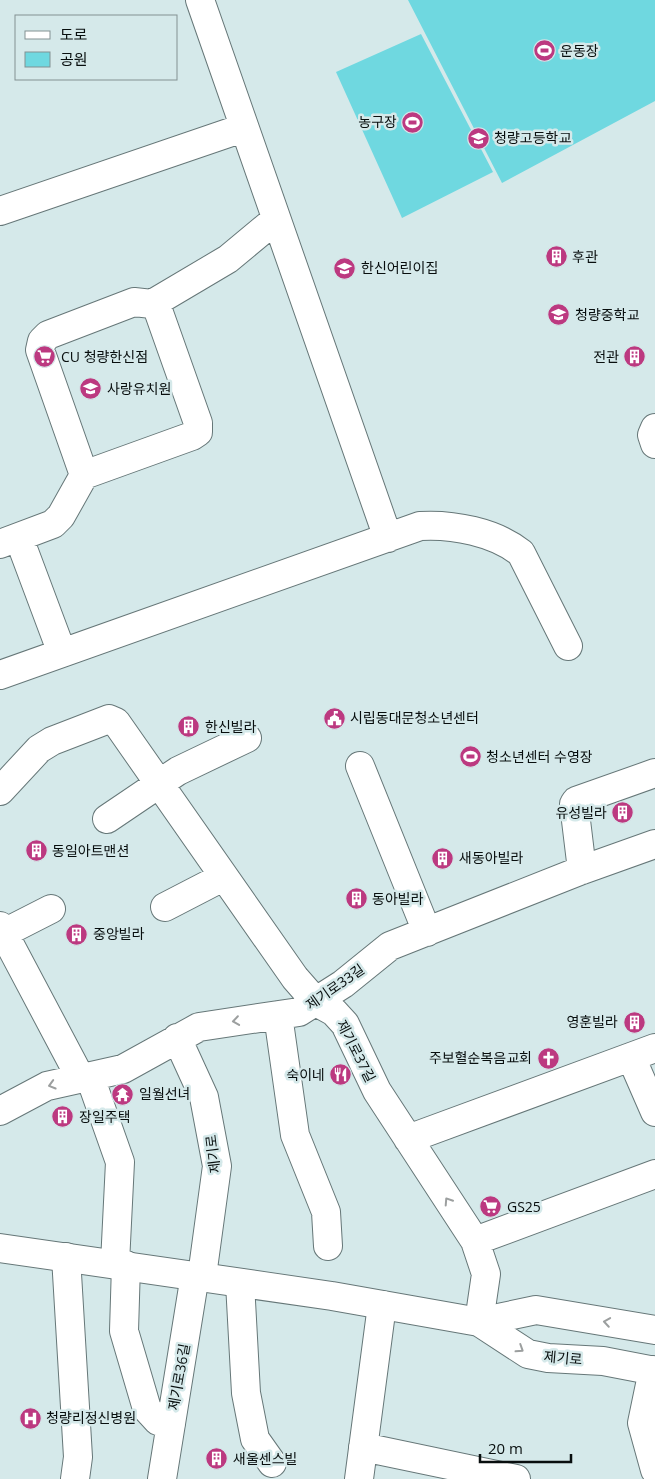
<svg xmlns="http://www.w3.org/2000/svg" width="655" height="1479" font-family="'Open Sans','Noto Sans KR',sans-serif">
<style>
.green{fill:#6fd8e0}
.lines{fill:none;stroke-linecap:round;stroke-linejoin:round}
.minor-casing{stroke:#667778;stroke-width:30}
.major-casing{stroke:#667778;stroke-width:30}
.minor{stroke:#fff;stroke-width:28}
.major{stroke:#fff;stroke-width:28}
.oneway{stroke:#9c9f9f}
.labels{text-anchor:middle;stroke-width:5;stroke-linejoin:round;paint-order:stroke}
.poi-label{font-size:14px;fill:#080e0e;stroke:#d5e9ea;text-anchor:start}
.street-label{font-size:14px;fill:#080e0e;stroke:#d5e9ea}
</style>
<rect width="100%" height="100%" fill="#d5e9ea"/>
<path class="green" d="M408,0H655V101L502,183Z
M421,34L493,172L402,218L336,72Z"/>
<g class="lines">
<defs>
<path id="minor" d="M200,0L388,538
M0,211L243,128
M152,304L228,259L275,220
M655,428L652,435L655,444
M19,538L62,653
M0,544L53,524L61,516L84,475L192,436L198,432V423L158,310L152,304L134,302L48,335L42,341L40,350L84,475
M0,675L420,526C453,524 495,532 521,553L568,646
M360,766L427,932
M0,791L39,749L52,741L109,719L116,722L295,978L316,1002L334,1012L345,1024L377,1091L475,1241L486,1274L479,1322
M107,819L178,771L247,738
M582,870L574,804L576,801L655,773
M165,907L223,877
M0,926L81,1079
M4,933L51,909
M278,1015L295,1135L326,1212L328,1246
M177,1038L204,1097L217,1166L202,1276
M631,1057L655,1112
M90,1077L120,1162L115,1263
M0,1111L47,1086L123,1069L199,1027L299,1012L343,984L390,946L582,870L655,844
M408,1139L655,1048
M475,1241L655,1174
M66,1257L78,1457L75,1479
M126,1265L124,1331L147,1409L158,1421L171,1424
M240,1283L246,1393L255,1439L272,1463
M653,1370L642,1423L655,1470
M363,1447L516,1479
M162,1479L195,1275
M359,1479L382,1305"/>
<path id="major" d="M0,1248L332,1296L479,1322L536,1310L655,1330
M479,1322L528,1354L548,1358L603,1361L655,1371"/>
</defs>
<use href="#minor" class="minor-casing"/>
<use href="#major" class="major-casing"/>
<use href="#minor" class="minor"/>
<use href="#major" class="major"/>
</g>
<defs><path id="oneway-chevron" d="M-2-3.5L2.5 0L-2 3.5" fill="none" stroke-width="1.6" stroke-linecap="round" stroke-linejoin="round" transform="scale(1.25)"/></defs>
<g class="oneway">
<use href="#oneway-chevron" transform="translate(236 1021) rotate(172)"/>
<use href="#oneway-chevron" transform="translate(52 1085) rotate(164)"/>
<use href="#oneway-chevron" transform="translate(448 1201) rotate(-123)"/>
<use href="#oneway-chevron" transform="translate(607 1322) rotate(-171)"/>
<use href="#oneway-chevron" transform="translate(520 1349) rotate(33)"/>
</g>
<defs>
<symbol id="stadium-disc" viewBox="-11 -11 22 22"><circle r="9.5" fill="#bc3980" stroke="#d5e9ea"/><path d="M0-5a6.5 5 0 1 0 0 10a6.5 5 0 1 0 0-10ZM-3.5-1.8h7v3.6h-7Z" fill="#fff"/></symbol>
<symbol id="school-disc" viewBox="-11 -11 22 22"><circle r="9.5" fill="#bc3980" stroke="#d5e9ea"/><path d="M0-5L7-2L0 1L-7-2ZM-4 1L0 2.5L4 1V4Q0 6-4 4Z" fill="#fff"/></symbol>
<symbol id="building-disc" viewBox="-11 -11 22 22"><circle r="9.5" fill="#bc3980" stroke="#d5e9ea"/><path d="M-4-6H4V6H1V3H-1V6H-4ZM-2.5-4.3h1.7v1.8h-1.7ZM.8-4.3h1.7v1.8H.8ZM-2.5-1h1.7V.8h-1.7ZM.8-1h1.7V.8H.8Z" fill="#fff"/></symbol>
<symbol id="supermarket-disc" viewBox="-11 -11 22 22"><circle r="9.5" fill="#bc3980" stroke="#d5e9ea"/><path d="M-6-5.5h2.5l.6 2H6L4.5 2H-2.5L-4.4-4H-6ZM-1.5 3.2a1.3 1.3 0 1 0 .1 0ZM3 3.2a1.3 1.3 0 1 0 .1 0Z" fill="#fff"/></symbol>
<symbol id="civic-disc" viewBox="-11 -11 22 22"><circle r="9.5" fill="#bc3980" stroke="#d5e9ea"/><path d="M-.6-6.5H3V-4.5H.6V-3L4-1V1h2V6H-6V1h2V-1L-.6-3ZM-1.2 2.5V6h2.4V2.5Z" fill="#fff"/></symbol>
<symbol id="church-disc" viewBox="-11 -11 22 22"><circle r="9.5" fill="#bc3980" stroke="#d5e9ea"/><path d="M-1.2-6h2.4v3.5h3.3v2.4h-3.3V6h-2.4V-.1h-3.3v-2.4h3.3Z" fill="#fff"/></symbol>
<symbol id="restaurant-disc" viewBox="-11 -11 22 22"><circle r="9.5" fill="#bc3980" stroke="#d5e9ea"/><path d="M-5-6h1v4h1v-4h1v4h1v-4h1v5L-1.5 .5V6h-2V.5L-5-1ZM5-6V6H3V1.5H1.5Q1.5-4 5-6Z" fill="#fff"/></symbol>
<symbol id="temple-disc" viewBox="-11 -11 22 22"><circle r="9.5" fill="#bc3980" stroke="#d5e9ea"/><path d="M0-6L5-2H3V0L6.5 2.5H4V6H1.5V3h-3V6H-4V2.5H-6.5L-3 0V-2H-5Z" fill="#fff"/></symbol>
<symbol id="hospital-disc" viewBox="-11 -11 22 22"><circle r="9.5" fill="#bc3980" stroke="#d5e9ea"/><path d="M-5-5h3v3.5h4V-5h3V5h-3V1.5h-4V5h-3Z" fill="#fff"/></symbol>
</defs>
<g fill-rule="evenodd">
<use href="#stadium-disc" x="532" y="38" width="25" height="25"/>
<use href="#stadium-disc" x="400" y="110" width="25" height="25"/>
<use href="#school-disc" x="466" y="126" width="25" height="25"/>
<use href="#building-disc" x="544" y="244" width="25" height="25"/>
<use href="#school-disc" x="332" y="256" width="25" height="25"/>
<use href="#school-disc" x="546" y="302" width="25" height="25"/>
<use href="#supermarket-disc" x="32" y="344" width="25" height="25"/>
<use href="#building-disc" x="622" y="344" width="25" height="25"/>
<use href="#school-disc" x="78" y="376" width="25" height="25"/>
<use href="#civic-disc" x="322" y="706" width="25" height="25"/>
<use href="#building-disc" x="176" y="714" width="25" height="25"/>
<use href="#stadium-disc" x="458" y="744" width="25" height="25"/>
<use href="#building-disc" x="610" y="800" width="25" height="25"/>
<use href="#building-disc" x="24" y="838" width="25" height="25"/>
<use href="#building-disc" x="430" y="846" width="25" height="25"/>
<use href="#building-disc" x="344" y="886" width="25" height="25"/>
<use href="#building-disc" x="64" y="922" width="25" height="25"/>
<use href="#building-disc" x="622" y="1010" width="25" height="25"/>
<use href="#church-disc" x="536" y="1046" width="25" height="25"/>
<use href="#restaurant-disc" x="328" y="1062" width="25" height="25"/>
<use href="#temple-disc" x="110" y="1082" width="25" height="25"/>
<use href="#building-disc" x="50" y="1104" width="25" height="25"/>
<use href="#supermarket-disc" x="478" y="1194" width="25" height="25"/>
<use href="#hospital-disc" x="18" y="1406" width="25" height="25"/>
<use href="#building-disc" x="204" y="1446" width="25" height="25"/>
</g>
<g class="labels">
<g class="poi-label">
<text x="560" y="56">운동장</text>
<text x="397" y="127" text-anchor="end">농구장</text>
<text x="494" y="143">청량고등학교</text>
<text x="572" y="262">후관</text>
<text x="361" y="273">한신어린이집</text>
<text x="575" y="320">청량중학교</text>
<text x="61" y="362">CU 청량한신점</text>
<text x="619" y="362" text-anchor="end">전관</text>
<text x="107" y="394">사랑유치원</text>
<text x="350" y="723">시립동대문청소년센터</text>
<text x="205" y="732">한신빌라</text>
<text x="486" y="762">청소년센터 수영장</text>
<text x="607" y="818" text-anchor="end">유성빌라</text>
<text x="52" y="856">동일아트맨션</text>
<text x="459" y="863">새동아빌라</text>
<text x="372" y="904">동아빌라</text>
<text x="93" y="939">중앙빌라</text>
<text x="618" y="1027" text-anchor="end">영훈빌라</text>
<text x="532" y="1063" text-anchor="end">주보혈순복음교회</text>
<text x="325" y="1080" text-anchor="end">숙이네</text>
<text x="139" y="1099">일월선녀</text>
<text x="79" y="1122">장일주택</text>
<text x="507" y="1212">GS25</text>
<text x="46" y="1423">청량리정신병원</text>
<text x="233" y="1464">새울센스빌</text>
</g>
<g class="street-label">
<text transform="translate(335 987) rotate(-35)" y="5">제기로33길</text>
<text transform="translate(356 1051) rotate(63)" y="5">제기로37길</text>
<text transform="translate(213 1154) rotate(-97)" y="5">제기로</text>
<text transform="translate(563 1358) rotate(5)" y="5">제기로</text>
<text transform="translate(179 1377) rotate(-80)" y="5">제기로36길</text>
</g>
</g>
<rect x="15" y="15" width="162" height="65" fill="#d5e9ea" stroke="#839192"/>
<rect x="25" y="31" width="25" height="8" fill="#ffffff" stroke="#839192"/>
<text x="60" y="40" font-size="15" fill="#080e0e">도로</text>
<rect x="25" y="52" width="25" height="15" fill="#6fd8e0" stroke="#839192"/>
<text x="60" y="65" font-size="15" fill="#080e0e">공원</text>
<path d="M480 1454v8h91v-8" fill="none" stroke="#080e0e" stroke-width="2.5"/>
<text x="488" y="1454" font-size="15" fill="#080e0e" stroke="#d5e9ea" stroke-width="4" paint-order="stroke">20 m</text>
</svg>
